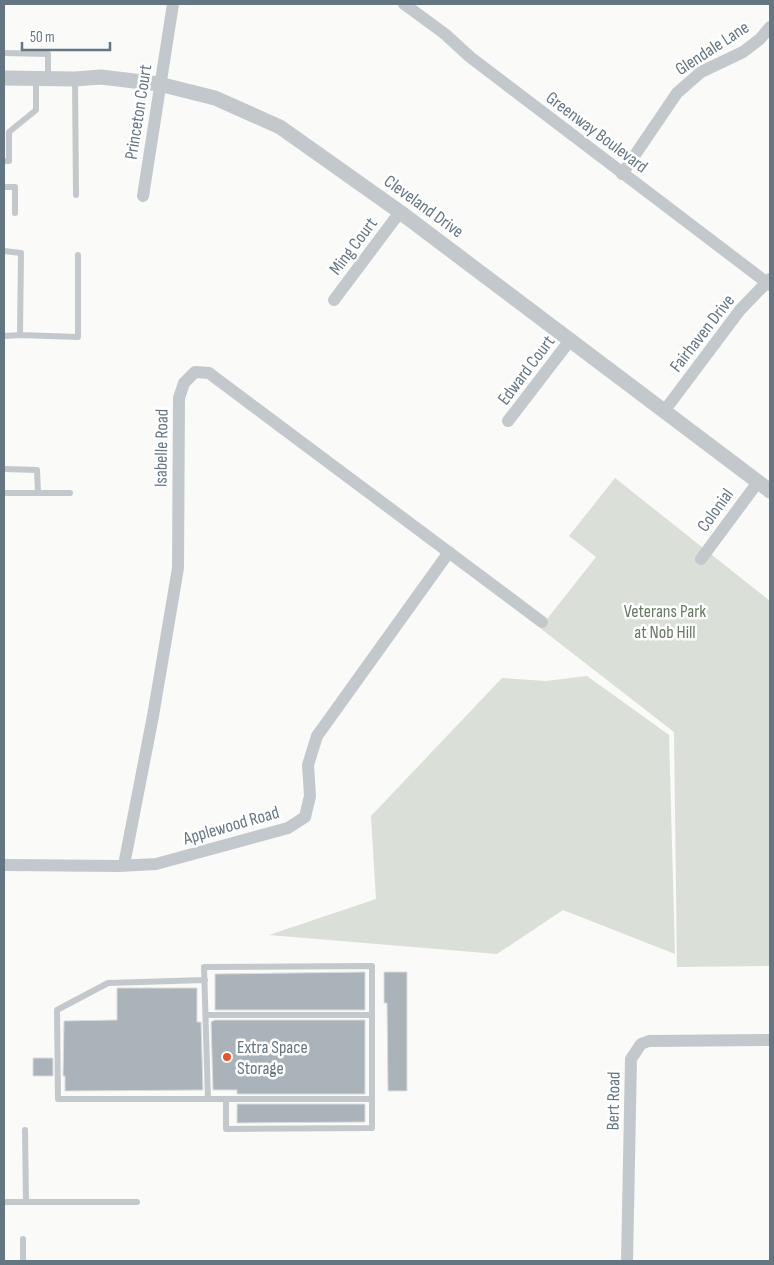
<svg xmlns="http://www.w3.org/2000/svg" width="774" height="1265" font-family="'Sofia Sans Condensed',sans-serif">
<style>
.green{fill:#dadfd7}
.building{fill:#aab3b9;stroke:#dcdcda}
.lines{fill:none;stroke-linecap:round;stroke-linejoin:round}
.service{stroke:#c3c8cc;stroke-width:6}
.minor{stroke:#c3c8cc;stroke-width:12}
.tertiary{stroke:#c3c8cc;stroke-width:15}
.poi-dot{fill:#e4572e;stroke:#fff;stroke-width:2}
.labels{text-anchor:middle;stroke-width:5;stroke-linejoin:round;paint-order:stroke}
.street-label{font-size:18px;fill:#657683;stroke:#fff}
.park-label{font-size:18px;fill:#687a64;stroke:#fff}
.poi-label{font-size:18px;fill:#657683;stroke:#fff;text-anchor:start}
</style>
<rect width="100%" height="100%" fill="#fafaf8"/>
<path class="green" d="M615,478L770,601V966L677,967L674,732L540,628L596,557L569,536Z
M587,676L669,735L675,954L563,910L497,954L269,935L376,899L371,816L502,678L546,681Z"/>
<path class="building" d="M365,972V1010H215V974Z
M384,972H407V1091H388L387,1003H384Z
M117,988H197V1022H201L203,1090L65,1091V1076H63L64,1021L117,1020Z
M215,1020H365V1094H237V1090H213L211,1022Z
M33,1058H53V1076H33Z
M237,1104H365V1122L237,1123Z"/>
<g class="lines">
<path class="service" d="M4,53L48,54V78
M75,79L76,195
M4,161H9V132L36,110V79
M4,187H15V213
M4,251L21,253L20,335L4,336
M20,335L78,337V255
M4,469L37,470L38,493
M4,493H70
M205,980L108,983L57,1010L58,1099H372
M206,1015H372
M208,1099L204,967L372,966V1128L226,1129V1099
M25,1130L26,1202
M4,1202H137
M23,1261V1239"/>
<path class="minor" d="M404,4L445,34L470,57L770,285
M622,174L677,93L701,72L743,52L760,39L770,27
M143,196L173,4
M334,300L400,212
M665,410L740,310L770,279
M508,421L571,339
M701,559L758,482
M4,865L119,866L156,864L288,828L305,817L310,796L308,765L317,736L449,552
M124,865L153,716L178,568L179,398L184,383L195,372L209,373L542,622
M627,1261L631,1059L641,1044L649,1041L770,1040"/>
<path class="tertiary" d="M4,78L75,79L101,77L159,84L215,98L280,127L400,212L770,491"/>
</g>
<circle class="poi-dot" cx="227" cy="1057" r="5"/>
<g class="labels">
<g class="street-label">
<text transform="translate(712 48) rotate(-33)" y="6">Glendale Lane</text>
<text transform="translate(138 112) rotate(-81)" y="6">Princeton Court</text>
<text transform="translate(597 132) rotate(37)" y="6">Greenway Boulevard</text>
<text transform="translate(424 206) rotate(36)" y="6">Cleveland Drive</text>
<text transform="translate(353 246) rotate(-53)" y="6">Ming Court</text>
<text transform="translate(702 333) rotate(-52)" y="6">Fairhaven Drive</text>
<text transform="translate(526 370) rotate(-53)" y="6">Edward Court</text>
<text transform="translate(161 448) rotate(-89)" y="6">Isabelle Road</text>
<text transform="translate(715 510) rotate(-54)" y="6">Colonial</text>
<text transform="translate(231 825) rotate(-16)" y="6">Applewood Road</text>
<text transform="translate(613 1101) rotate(-89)" y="6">Bert Road</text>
</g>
<g class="park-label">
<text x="665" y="617">Veterans Park<tspan x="665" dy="21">at Nob Hill</tspan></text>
</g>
<g class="poi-label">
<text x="237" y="1053">Extra Space<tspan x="237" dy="21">Storage</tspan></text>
</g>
</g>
<rect width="774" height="1265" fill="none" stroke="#657683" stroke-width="10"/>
<path d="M22 42v8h88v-8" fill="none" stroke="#657683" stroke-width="2.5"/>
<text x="30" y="42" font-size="15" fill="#657683" stroke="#ffffff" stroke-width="4" paint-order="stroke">50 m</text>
</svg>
